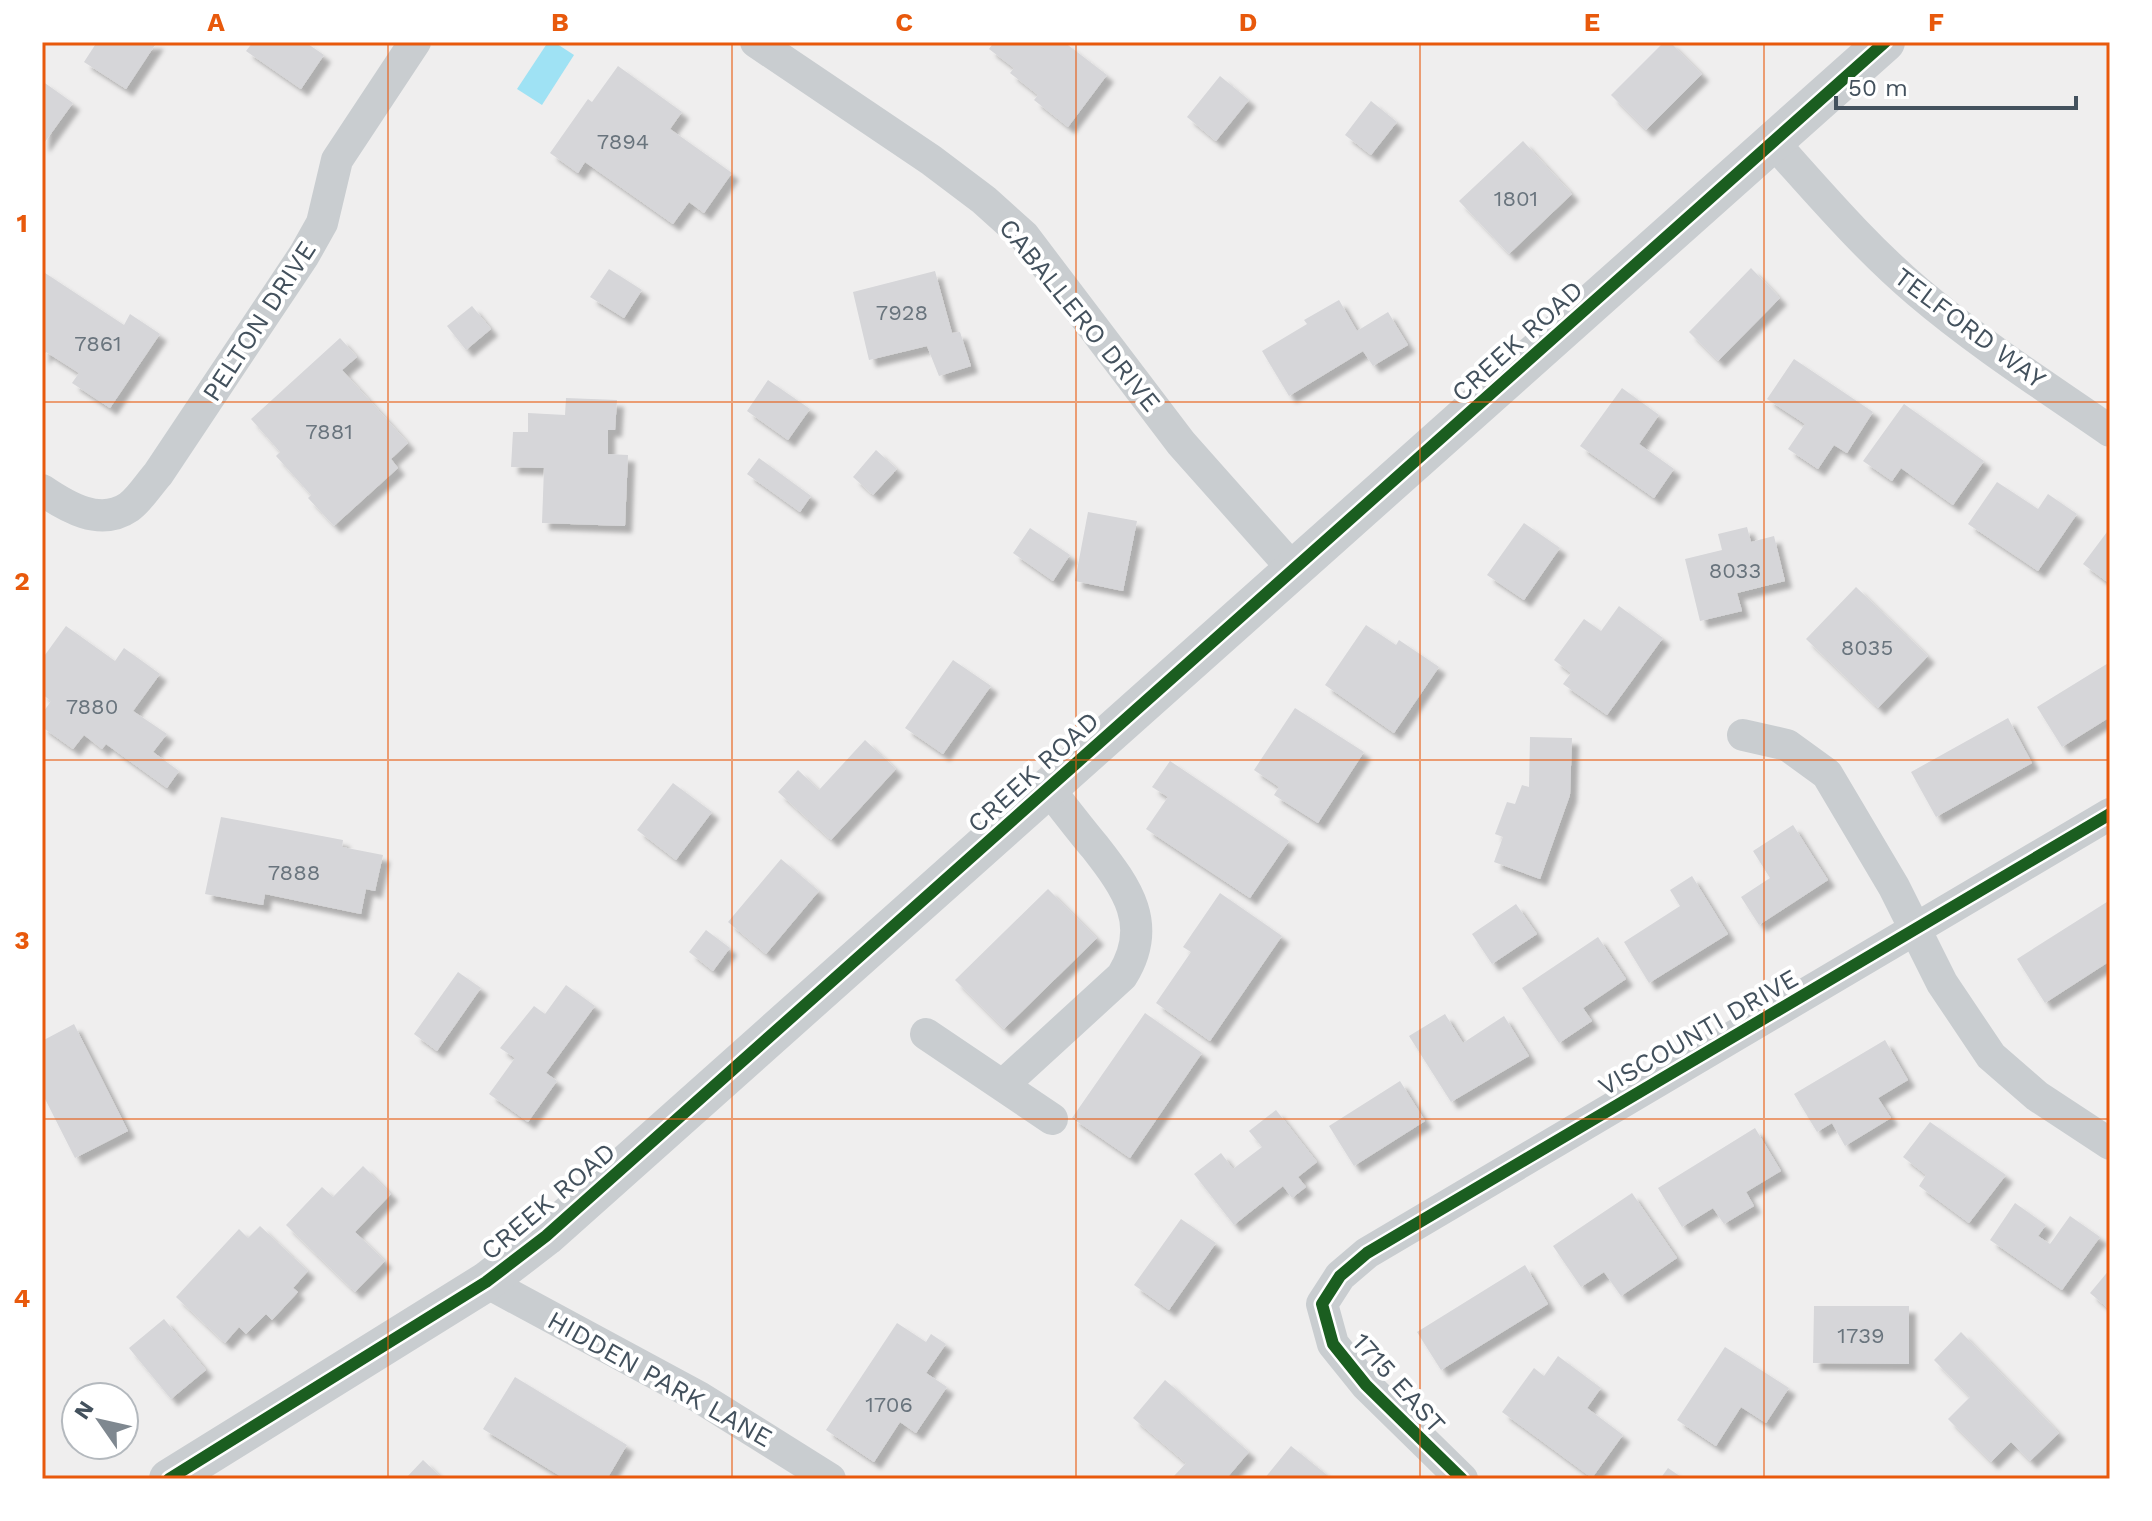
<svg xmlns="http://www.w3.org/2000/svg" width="2152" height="1521" font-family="'Work Sans',sans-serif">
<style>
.water{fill:#9fe2f4}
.building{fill:#d6d6d9;filter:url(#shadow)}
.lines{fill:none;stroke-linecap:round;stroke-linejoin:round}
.minor{stroke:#c9cdd0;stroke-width:32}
.tertiary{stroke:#c9cdd0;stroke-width:40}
.cycleway-casing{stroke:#fff;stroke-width:17}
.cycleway{stroke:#1b5e20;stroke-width:12}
.grid{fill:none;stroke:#e8590c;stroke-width:2;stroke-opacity:0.55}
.labels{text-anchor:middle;stroke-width:8;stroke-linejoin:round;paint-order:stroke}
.number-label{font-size:22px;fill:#69747d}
.street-label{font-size:26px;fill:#43515d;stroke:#fff}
.neatline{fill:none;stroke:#e8590c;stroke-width:3}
.grid-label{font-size:26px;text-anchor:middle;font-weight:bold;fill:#e8590c}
</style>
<defs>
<filter id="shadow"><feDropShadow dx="7" dy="7" stdDeviation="2" flood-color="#0004"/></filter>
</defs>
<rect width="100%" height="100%" fill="#efeeee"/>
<path class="water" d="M548,42H554L574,55L542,105L517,89Z"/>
<path class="building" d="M97,42H157L126,89L84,62Z
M253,42H305L324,55L301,89L246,51Z
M994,42H1064L1107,75L1068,127L1034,100L1038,95L1010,73L1014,68L989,49Z
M1664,42H1670L1702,74L1646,130L1611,95Z
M618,66L682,112L670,129L732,173L704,213L689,202L673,224L585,162L578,173L550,153L588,99L592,102Z
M1220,76L1249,100L1216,141L1187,117Z
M42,81L73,103L42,146Z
M1371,101L1397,122L1371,155L1345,135Z
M1523,141L1572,194L1509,254L1459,201Z
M1751,268L1780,298L1718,361L1689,332Z
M609,269L642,290L624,318L590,297Z
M42,271L124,325L130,314L160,334L110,408L72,383L79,373L46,352L42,358Z
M935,271L952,333L960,332L971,366L939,376L927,346L869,360L853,292Z
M1339,300L1357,331L1388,312L1408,345L1373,366L1363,351L1289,396L1262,351L1307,324L1304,320Z
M472,306L491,329L466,350L447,326Z
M340,338L357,357L342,370L408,443L391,459L398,468L334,526L308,498L311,495L276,456L280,452L251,419Z
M1794,359L1873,412L1847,453L1834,445L1818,469L1788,449L1805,424L1767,399Z
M768,380L810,409L788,440L747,411Z
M1622,388L1659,415L1639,444L1674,469L1654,498L1580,446Z
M566,398L617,400L615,430H608V454L628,455L625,526L542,523L544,468L511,467L513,432H528V413L565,415Z
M1904,404L1984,461L1953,505L1901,468L1892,481L1863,461Z
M876,450L897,469L873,495L853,477Z
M759,458L811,496L800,512L747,474Z
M1997,482L2038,509L2048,494L2077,514L2038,571L1968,524Z
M1088,512L1137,521L1123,591L1075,581Z
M1524,523L1560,548L1524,600L1487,575Z
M1747,527L1751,542L1774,536L1785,581L1737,593L1742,611L1700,621L1685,559L1722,550L1718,534Z
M1030,528L1070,555L1053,581L1013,553Z
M2110,528V584L2083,564Z
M1856,587L1928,656L1878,708L1806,639Z
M1619,606L1663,638L1607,715L1563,684L1571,673L1554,660L1584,619L1601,631Z
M1366,625L1396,645L1399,640L1439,667L1394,733L1325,685Z
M66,626L115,661L124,648L160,674L133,711L167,734L153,752L179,771L167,788L106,744L102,749L84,735L73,749L42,727V714L51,701L42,694V659Z
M953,660L991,686L943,754L905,728Z
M2110,662V717L2062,747L2037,707Z
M1295,708L1364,752L1318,823L1274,795L1279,787L1254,770Z
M2008,718L2032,763L1936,817L1911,772Z
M1530,737L1572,738L1570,795L1540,879L1494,862L1503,837L1495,834L1507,802L1515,804L1522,785L1529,787Z
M865,740L896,769L831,840L778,792L798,770L819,790Z
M1170,761L1289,841L1250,898L1146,829L1168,797L1152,787Z
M673,783L712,812L676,860L637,830Z
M221,817L343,840L342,847L383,855L375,891L366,889L361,914L265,894L263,905L205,894Z
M1793,825L1828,880L1759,925L1741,897L1770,878L1753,851Z
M781,859L819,891L766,954L728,922Z
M1692,876L1728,934L1649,983L1624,942L1680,906L1670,890Z
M1048,889L1097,938L1004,1029L955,980Z
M1220,893L1282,936L1210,1041L1156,1003L1191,952L1183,947Z
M2110,900V961L2045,1003L2017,959Z
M1516,904L1537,934L1492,964L1472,934Z
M706,930L730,948L713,971L689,952Z
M1598,937L1626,979L1583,1008L1592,1021L1559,1043L1522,988Z
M458,972L481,988L437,1051L414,1034Z
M566,985L595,1006L546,1073L557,1081L528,1122L489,1094L515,1058L500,1048L534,1006L545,1014Z
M1145,1013L1202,1053L1130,1158L1072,1118Z
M1445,1014L1463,1043L1504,1016L1529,1056L1451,1102L1409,1036Z
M74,1024L128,1131L75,1158L42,1093V1041Z
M1885,1040L1908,1080L1878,1098L1891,1118L1845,1146L1832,1123L1817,1132L1794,1094Z
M1400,1081L1425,1121L1354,1166L1329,1126Z
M1276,1110L1317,1162L1298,1177L1306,1187L1292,1198L1283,1186L1234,1225L1194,1174L1221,1153L1233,1169L1262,1147L1249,1131Z
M1930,1122L2006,1175L1969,1223L1919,1186L1926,1175L1903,1157Z
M1755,1128L1781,1171L1746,1192L1754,1206L1724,1224L1713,1208L1682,1227L1658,1188Z
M363,1166L391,1194L355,1232L385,1261L355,1292L286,1225L322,1187L333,1197Z
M1632,1193L1677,1258L1621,1296L1604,1272L1581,1287L1553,1246Z
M2015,1203L2046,1225L2038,1236L2050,1244L2070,1216L2100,1237L2062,1290L1990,1240Z
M1181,1219L1216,1243L1169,1310L1134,1285Z
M260,1226L308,1271L293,1288L298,1292L272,1320L266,1314L246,1334L239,1327L225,1343L176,1297L239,1229L248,1238Z
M1525,1265L1548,1304L1441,1370L1417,1332Z
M2110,1269V1310L2090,1293Z
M1814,1306H1909V1364L1813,1363Z
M164,1319L206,1370L171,1399L129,1348Z
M897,1323L926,1342L931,1334L946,1344L926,1373L947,1387L916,1433L900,1422L874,1462L826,1430Z
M1961,1332L2059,1433L2030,1461L2011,1442L1991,1462L1948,1419L1970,1397L1934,1360Z
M1725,1347L1789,1388L1766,1423L1741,1407L1716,1446L1677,1420Z
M1558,1356L1601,1388L1587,1408L1623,1435L1592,1478L1502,1412L1534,1368L1544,1376Z
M515,1377L627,1445L607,1479H565L483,1429Z
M1165,1380L1249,1452L1226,1479H1178L1174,1476L1186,1463L1133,1418Z
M1291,1446L1332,1479H1264Z
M423,1460L443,1479H405Z
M1668,1468L1684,1479H1660Z"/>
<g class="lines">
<path class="minor" d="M756,42L931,160L984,200L1024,236L1181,443L1293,569
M1774,143C1820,194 1865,247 1918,292C1978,343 2045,386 2110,431
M42,490C67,507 100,527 129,507C140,499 149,484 158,474L304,255L322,223L337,160L415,42
M1743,735L1787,745L1827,774L1894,887L1942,983L1991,1056L2037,1096L2110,1144
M926,1034L1052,1119
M1003,1085L1122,976C1154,925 1127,888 1095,847C1079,828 1064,808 1048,788
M486,1282L699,1397L830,1479
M1462,1479L1366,1385L1333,1344L1322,1304L1340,1276L1367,1253L2110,814"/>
<path class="tertiary" d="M169,1479L486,1282L546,1236L1885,42"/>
<defs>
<path id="cycleway" d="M169,1479L486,1282L546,1236L1885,42
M1462,1479L1366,1385L1333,1344L1322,1304L1340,1276L1367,1253L2110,814"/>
</defs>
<use href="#cycleway" class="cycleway-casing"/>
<use href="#cycleway" class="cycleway"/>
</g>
<path class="grid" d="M388,42V1479M732,42V1479M1076,42V1479M1420,42V1479M1764,42V1479M42,402H2110M42,760H2110M42,1119H2110"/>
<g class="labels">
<g class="number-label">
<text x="623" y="149">7894</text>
<text x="1516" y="206">1801</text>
<text x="902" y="320">7928</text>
<text x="98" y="351">7861</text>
<text x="329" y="439">7881</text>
<text x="1735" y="578">8033</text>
<text x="1867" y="655">8035</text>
<text x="92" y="714">7880</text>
<text x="294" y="880">7888</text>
<text x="1861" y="1343">1739</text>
<text x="889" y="1412">1706</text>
</g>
<g class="street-label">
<text transform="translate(1080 315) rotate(51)" y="9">CABALLERO DRIVE</text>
<text transform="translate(259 321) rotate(-57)" y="9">PELTON DRIVE</text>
<text transform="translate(1970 328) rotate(37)" y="9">TELFORD WAY</text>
<text transform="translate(1517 341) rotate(-42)" y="9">CREEK ROAD</text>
<text transform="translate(1033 772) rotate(-42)" y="9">CREEK ROAD</text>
<text transform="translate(1698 1032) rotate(-30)" y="9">VISCOUNTI DRIVE</text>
<text transform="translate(548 1201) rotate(-40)" y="9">CREEK ROAD</text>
<text transform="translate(660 1379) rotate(29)" y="9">HIDDEN PARK LANE</text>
<text transform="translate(1399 1383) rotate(48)" y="9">1715 EAST</text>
</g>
</g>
<rect width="2152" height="1521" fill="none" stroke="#ffffff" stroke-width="88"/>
<g transform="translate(100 1421) rotate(304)"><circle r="38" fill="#ffffff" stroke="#b4b9be" stroke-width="2"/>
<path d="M0-6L14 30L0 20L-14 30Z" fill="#7f8890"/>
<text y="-12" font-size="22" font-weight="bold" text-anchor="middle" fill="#43515d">N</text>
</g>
<path d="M1836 96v12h240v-12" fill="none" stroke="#43515d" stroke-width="4"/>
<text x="1848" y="96" font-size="24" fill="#43515d" stroke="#ffffff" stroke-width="6" paint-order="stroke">50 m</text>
<rect x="44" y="44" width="2064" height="1433" class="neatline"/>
<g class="grid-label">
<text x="216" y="31">A</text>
<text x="560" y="31">B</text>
<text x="904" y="31">C</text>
<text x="1248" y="31">D</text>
<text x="1592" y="31">E</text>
<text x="1936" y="31">F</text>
<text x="22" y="232">1</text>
<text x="22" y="590">2</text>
<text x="22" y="949">3</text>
<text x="22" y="1307">4</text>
</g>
</svg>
